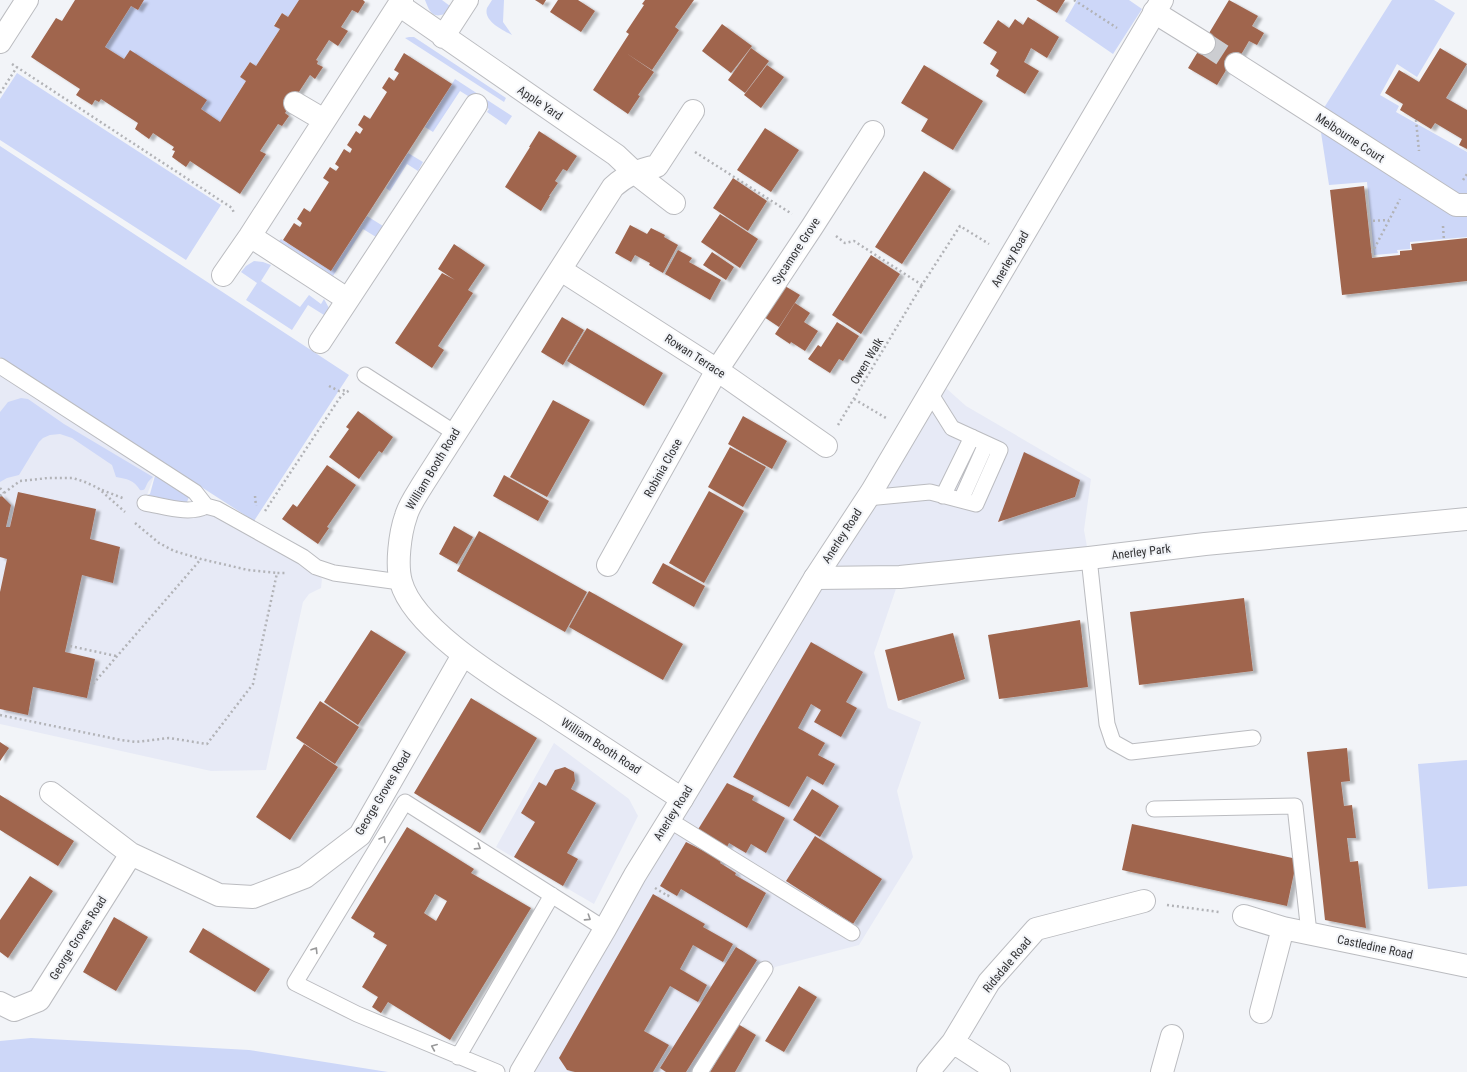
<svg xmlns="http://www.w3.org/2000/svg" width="1467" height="1072" font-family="'Roboto Condensed',sans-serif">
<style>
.built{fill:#e7eaf6}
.green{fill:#cdd7f8}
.building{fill:#a0654e;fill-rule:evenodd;filter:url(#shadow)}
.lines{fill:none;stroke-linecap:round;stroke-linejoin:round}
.minor-tunnel{stroke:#cccdd1;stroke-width:22;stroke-dasharray:22 11;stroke-linecap:butt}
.service-casing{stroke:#bbbcc0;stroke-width:17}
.minor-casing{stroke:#bbbcc0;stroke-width:24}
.primary-casing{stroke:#bbbcc0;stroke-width:24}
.path{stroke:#b2b3b7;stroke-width:2.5;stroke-dasharray:2 3;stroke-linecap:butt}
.service{stroke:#fff;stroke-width:15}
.minor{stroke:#fff;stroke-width:22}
.primary{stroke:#fff;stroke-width:22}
.oneway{stroke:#99999a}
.labels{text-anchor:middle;stroke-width:4;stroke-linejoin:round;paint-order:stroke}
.street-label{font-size:12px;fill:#333335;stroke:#f2f4f8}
</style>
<defs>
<filter id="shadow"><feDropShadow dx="4.5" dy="2.5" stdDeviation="1" flood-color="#0004"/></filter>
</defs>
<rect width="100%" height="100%" fill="#f2f4f8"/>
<path class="built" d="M0,371L156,471L147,495L217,510L303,558L322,579L321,588L309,594L303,602L266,770L211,771L0,724Z
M937,380L966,406L1091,479L1084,530L1089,558L900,577L874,653L888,708L921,722L897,791L913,857L859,945L775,967L712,1072H521Z
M554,743L629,799L638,816L594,904L496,847Z"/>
<path class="green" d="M144,0H299L288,17L282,13L274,25L280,29L256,66L250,62L240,77L246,81L220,122L201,109L130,50L124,59L105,47L131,6L138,10Z
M425,0H442L450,6L444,14C432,19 429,10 425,0Z
M492,0H504L503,22L512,35C503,30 483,21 487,8C488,6 491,2 492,0Z
M1077,0H1129L1142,9L1113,54L1065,21Z
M1392,0H1434L1455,13L1417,77L1397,64L1380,95L1399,106L1396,112L1467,152V199L1322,111Z
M409,37H414L506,98L504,102L405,38Z
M17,73L221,205L186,260L0,140V99Z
M455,79L512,116L506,125L487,112L489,109L460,91L433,132L425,127Z
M1320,126L1467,210V237L1410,242V249L1397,250L1398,253L1374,255L1367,182L1329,185Z
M0,146L349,375L254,521L0,357Z
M408,153L423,162L418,171L407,164L390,191L386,188Z
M367,216L383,226L376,237L363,229L333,276L279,241L281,239L331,271Z
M254,261L263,262L271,265L261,281L300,307L309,295L321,304L324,299L329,308L324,315L308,305L292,330L246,300L257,283L241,272L246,266Z
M21,398L28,399L64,424L153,477C151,479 148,481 147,484C145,488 145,491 140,490C134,480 127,479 116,477L112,465L72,438L60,434L50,435L43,438L39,442L19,475L7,478L0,482V412L8,402Z
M156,472L189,497L187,502L185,503L147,495L150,494Z
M1467,760V886L1428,889L1418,764Z
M31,1038L249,1050L388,1072H0V1041Z"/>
<path class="building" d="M75,0H144L138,10L131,6L105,47L124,59L130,50L207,100L201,109L220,122L246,81L240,77L250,62L256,66L280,29L274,26L282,13L288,17L299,0H363L365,2L358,13L352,10L341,27L348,31L338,46L329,40L316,60L318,61L317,64L323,67L315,79L310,75L285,113L289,116L282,126L278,124L260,151L266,154L240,194L190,161L186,167L172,157L175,151L172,150L174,147L153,133L149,139L135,129L138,123L101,99L99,102L95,100L92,105L76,95L80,89L31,57L56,18L62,21Z
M535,0H546L543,5Z
M558,0H578L595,11L581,32L550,12Z
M645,0H694L675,27L679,30L652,70L626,53L654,72L638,95L640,96L628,114L593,90L629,34L626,32L644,5L642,4Z
M1036,0H1065L1057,13Z
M1229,0L1258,16L1252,26L1264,33L1257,45L1249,41L1232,70L1228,67L1217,85L1188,68Z
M1028,17L1059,37L1047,58L1031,48L1024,62L1039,71L1025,94L996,76L999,70L990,64L997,52L983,43L998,20L1009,28L1015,19L1023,25Z
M722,24L752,46L731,73L702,51Z
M751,48L769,61L745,93L728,80Z
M1440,48L1467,64L1446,98L1467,110V149L1459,145L1462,139L1435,123L1431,129L1400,110L1403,104L1385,93L1399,70L1419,82Z
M404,53L452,84L331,271L283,240L294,223L300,227L302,223L297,219L304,208L310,212L329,182L323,178L330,167L336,171L339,167L335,164L344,149L350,153L352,149L347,145L356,131L360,134L363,129L358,125L364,115L370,119L387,92L382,88L389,77L394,81L399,73L394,70Z
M767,65L784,77L761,108L744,95Z
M924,65L983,101L953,150L921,131L928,119L901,103Z
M765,128L799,150L771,192L737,170Z
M539,131L577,156L567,171L563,169L555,181L558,183L549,196H550L541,211L505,187L530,147H529Z
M924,171L951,189L902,264L875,247Z
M733,178L767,201L748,231L713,208Z
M1364,186L1372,258L1400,255V251L1412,250L1411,244L1467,238V281L1342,295L1330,190Z
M720,214L758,239L740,268L701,242Z
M630,225L647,234L651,228L665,235L664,237L678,245L663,273L649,265L650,263L635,255L631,262L615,253Z
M454,244L485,265L468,290L473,293L438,346L444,350L432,368L395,343L442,273L455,280L438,269Z
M678,250L692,258L689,262L721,280L710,300L665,274Z
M712,252L734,267L726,280L703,265Z
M871,255L900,274L861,334L832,315Z
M785,286L800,295L779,327L764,317Z
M795,303L810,313L804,322L818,331L805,351L791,342L790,344L775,334Z
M562,317L584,330L563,365L541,352Z
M837,322L859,336L843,361L839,359L830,373L808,359L818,345L821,347Z
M587,328L663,373L644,406L567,361Z
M553,400L590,420L547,497L510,477Z
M358,411L393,437L382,453L379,451L359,479L329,457L349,429L346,427Z
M743,416L787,441L772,469L728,444Z
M730,447L766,467L743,507L708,487Z
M1024,452L1080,480L1075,497L998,522Z
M327,465L356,485L327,527L329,528L318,544L282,519L293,504L297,507Z
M504,475L549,501L538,521L493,496Z
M709,491L744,511L704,583L669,563Z
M18,492L96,509L90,539L120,547L113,583L82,575L65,652L95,659L87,698L33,687L28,715L0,709V592L7,559L0,557V494L11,505L6,527H10Z
M454,526L473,537L457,564L439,554Z
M479,531L587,592L565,632L457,571Z
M663,563L705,586L694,607L652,583Z
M589,591L683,644L663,680L569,627Z
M1244,598L1253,671L1139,685L1130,612Z
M1080,620L1088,687L999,699L988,635Z
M371,630L406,652L358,725L324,702Z
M953,633L965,679L898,701L885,650Z
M811,642L863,672L846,702L857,708L841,737L814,722L821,710L811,704L798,728L825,743L818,755L835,764L823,785L807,776L789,807L733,777Z
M471,698L537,738L480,833L414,793Z
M320,701L359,727L335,764L296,738Z
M0,742L9,748L0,761Z
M304,744L338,767L290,840L256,817Z
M1347,748L1350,781L1341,782L1344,806L1352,805L1356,838H1347L1350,862L1358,861L1366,928L1325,920L1307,752Z
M565,767L574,772L575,781L571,789L596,803L567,853L578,859L563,886L514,857L535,822L521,813L539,782L546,786L555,770Z
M727,783L754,796L752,800L785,818L766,853L751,844L746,853L729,843L727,847L697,831Z
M812,789L839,806L820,837L793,820Z
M0,795L74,841L58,866L0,830Z
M1132,824L1297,859L1287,906L1122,870Z
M407,827L474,869L471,873L531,908L450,1040L388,1002L381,1013L372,1007L378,997L362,987L387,945L373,937L375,933L351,918ZM435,894L447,901L436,921L424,913Z
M815,836L882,879L853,924L786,881Z
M686,842L722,860L720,863L736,873L735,875L766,893L747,928L681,889L677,896L660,886Z
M30,876L53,891L8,958L0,952V920Z
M653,894L705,924L703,927L733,944L723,962L693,945L680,969L707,985L698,1002L670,986L644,1031L669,1045L653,1072H575L567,1070L559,1058Z
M114,917L148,937L116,991L83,972Z
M203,928L270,969L255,992L189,952Z
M736,947L757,960L686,1072H666L660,1068Z
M799,986L817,997L784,1052L765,1041Z
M738,1024L756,1035L735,1072H710Z"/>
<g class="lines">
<path class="minor-tunnel" d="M1204,43L1236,64"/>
<defs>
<path id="service" d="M0,366L195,492L206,506L217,509L303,557L316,567L334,573L400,582
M365,375L455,433
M943,496L972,437
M867,498L930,492L976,504L1000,450L952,428L930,393
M961,500L986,444
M145,503C164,506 189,515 206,506
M1089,558L1107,724L1113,742L1131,752L1253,738
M1154,809L1295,806L1309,933
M669,820L852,933
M458,1057L552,895
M497,1072L357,1014L295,983L405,802L605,929
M700,1072L765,969"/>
<path id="minor" d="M399,5L616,155L634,172L674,203
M1154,12L1204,43
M443,37L467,0
M0,42L27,0
M1236,64L1456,205H1467
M295,103L324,120
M250,236L347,299
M561,270L717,370L826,446
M223,275L250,236L402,0
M320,342L476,105
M608,565L717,370L812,227L873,132
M815,578L900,577L1089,558L1205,544L1467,519
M51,793L131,854
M682,799C641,772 599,745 558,718C515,689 415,633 401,582C396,565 400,533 406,516C409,505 417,494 423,484L613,187C626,175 639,170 657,166L693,111
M1244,916L1283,928L1467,966
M0,1003L14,1010L39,1000L131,854L219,895L253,897L305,877L360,835L463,655
M1261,1012L1283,928
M953,1042L999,1072
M928,1072L953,1042L989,982L1036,929L1144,901
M1162,1072L1172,1036"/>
<path id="primary" d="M521,1072L605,929L635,875L682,799L815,578L872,491L1162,0"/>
</defs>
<use href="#service" class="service-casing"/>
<use href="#minor" class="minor-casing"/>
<use href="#primary" class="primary-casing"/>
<path class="path" d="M1074,0L1117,28
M12,64L232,208L234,213
M0,93L17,67
M1416,120L1419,151
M695,152L792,214
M1463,180L1467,174
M1368,221L1389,220
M1443,226L1444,241
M836,236L845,243L854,241L922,285L960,226L989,244
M1372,253L1400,199
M329,386L339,391L347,390
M854,399L886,418
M838,425L922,285
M0,488L4,493
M98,488L125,512
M102,490L125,499
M0,496L20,481L48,478H73L85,482L98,488
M255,496L256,506
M265,511L339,399L342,395L350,390
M135,523L159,543L174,551L201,559L248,570L277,573
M70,646L116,656
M93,684L201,559
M0,715L121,740L136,742L169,738L207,744L253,684L277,573H286
M655,888L668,896L670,892
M1167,905L1219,912"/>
<use href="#service" class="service"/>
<use href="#minor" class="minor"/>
<use href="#primary" class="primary"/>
</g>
<defs><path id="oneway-chevron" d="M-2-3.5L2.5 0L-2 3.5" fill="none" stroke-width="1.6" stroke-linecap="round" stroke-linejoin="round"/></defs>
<g class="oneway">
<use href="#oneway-chevron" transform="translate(383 839) rotate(-59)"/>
<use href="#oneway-chevron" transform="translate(478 847) rotate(33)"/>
<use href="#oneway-chevron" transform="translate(588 918) rotate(33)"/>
<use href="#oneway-chevron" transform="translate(315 950) rotate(-58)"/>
<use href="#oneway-chevron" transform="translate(434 1047) rotate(-157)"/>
</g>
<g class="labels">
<g class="street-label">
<text transform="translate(540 103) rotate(34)" y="4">Apple Yard</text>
<text transform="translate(1350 138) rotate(33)" y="4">Melbourne Court</text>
<text transform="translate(796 251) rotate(-57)" y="4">Sycamore Grove</text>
<text transform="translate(1010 259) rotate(-60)" y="4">Anerley Road</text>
<text transform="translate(695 356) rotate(33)" y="4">Rowan Terrace</text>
<text transform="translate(867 361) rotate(-59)" y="4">Owen Walk</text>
<text transform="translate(663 468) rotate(-61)" y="4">Robinia Close</text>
<text transform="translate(433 469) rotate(-59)" y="4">William Booth Road</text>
<text transform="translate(842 536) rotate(-57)" y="4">Anerley Road</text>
<text transform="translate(1141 552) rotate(-7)" y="4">Anerley Park</text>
<text transform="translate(601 746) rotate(33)" y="4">William Booth Road</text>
<text transform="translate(383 793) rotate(-59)" y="4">George Groves Road</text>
<text transform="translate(673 813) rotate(-58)" y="4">Anerley Road</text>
<text transform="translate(78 938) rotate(-58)" y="4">George Groves Road</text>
<text transform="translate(1375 947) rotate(12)" y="4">Castledine Road</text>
<text transform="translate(1007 965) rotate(-50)" y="4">Ridsdale Road</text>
</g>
</g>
</svg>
